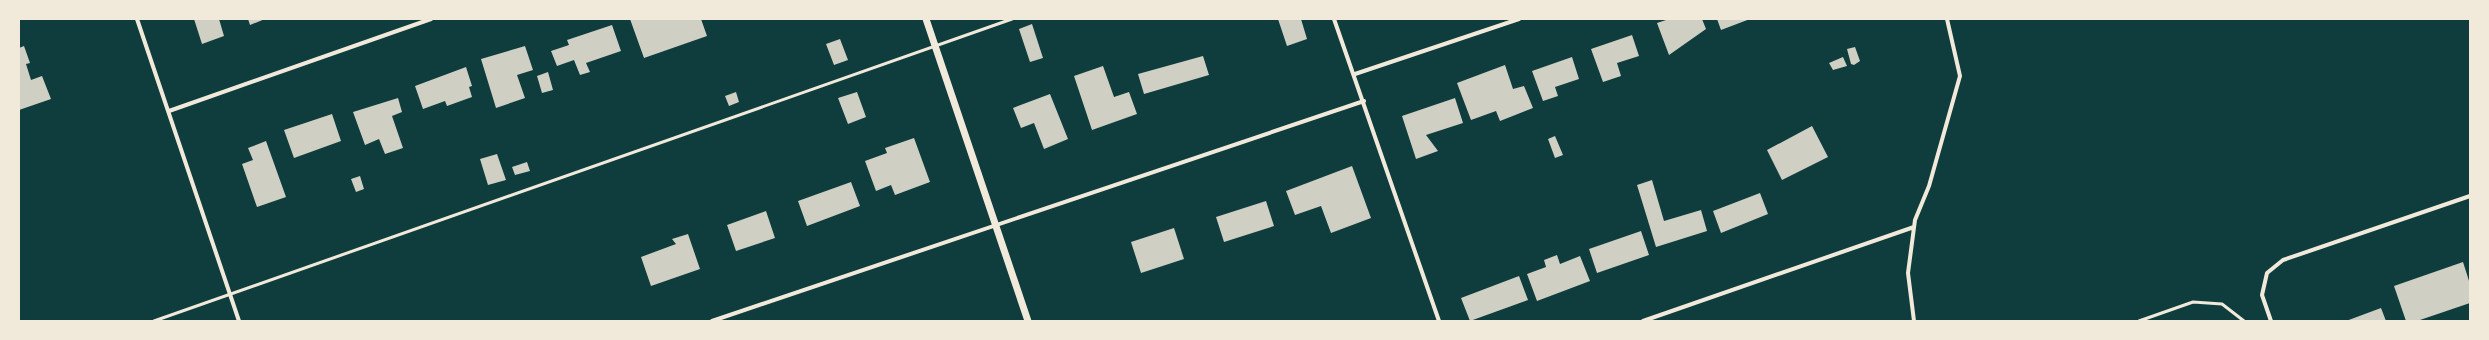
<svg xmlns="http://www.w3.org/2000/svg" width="2489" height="340" font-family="Mulish,sans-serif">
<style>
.building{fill:#cfcfc3}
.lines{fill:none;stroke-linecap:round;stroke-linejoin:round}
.service{stroke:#f1e9da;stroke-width:3}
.minor{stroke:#f1e9da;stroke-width:4}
.tertiary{stroke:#f1e9da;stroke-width:7}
</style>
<rect width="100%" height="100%" fill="#0f3d3e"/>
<path class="building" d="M194,19H219L224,36L202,44Z
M248,19H265L250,25Z
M630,19H701L707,36L644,58Z
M1278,19H1301L1307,39L1287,46Z
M1669,19H1702L1706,29L1669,55L1657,23Z
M1717,19H1750L1721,30Z
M1032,24L1043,58L1030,62L1019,29Z
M612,25L621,51L586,63L590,72L580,75L574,60L557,66L551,51L569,45L567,40Z
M1632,35L1639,56L1617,63L1621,76L1603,82L1591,49Z
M840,39L848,60L834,65L826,44Z
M24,46L30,63L26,64L31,80L42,76L51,99L19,110V48Z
M525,46L533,70L517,75L525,98L496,108L481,59Z
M1855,47L1860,61L1854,65L1851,64L1847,49Z
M1203,56L1209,75L1144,94L1138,74Z
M1572,57L1579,79L1555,87L1558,96L1543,101L1532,71Z
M1843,57L1847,66L1833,70L1829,63Z
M1505,65L1513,89L1524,86L1533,108L1500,121L1496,111L1471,120L1457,83Z
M1103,66L1114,97L1129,92L1137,114L1092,130L1074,76Z
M466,67L472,86L469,87L472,97L447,106L445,101L423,109L415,86Z
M548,72L553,90L542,93L537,76Z
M736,92L739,102L729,106L725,96Z
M857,92L866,117L848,124L838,98Z
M1050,94L1068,139L1044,149L1034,123L1021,128L1013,108Z
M398,98L402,112L392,116L403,148L385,154L379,139L365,145L353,112Z
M1455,98L1463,123L1426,135L1438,151L1416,159L1402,116Z
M332,114L341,141L294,158L284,130Z
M1812,126L1828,157L1782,180L1767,150Z
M1555,136L1563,155L1555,158L1548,139Z
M914,138L930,182L895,195L891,185L876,191L865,161L887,153L885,148Z
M266,141L286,197L257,207L242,164L253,160L248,148Z
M497,154L506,180L488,185L480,159Z
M527,162L530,171L515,175L512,167Z
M1352,166L1371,218L1331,233L1321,206L1295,215L1286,191Z
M360,176L364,189L356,192L351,179Z
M1652,180L1664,221L1701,210L1707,231L1656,247L1637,185Z
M851,182L860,206L807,226L798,201Z
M1760,193L1768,214L1721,233L1713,211Z
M1266,201L1274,226L1224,242L1216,217Z
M766,211L775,238L736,251L727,225Z
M1174,228L1184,259L1141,273L1131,242Z
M1641,231L1649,255L1597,273L1589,249Z
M688,234L700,269L651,286L641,257L676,244L672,239Z
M1557,255L1560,264L1580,256L1590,281L1537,301L1527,274L1546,267L1544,260Z
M2463,262L2470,284V303L2417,321H2406L2394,286Z
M1519,276L1528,300L1470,321L1461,298Z
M2381,308L2386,321H2346Z"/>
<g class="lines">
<path class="service" d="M154,321L1012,19
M2139,321L2193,302L2222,304L2244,321"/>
<path class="minor" d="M137,19L239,321
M1334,19L1439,321
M1355,74L1519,19
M169,111L431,19
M712,321L1364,101
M1643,321L1914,227
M1914,321L1908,273L1915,220L1929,186L1960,76L1947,19
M2271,321L2262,295L2267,273L2283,260L2470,196"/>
<path class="tertiary" d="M926,19L1028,321"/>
</g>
<rect width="2489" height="340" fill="none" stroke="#f1e9da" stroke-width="40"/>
</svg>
